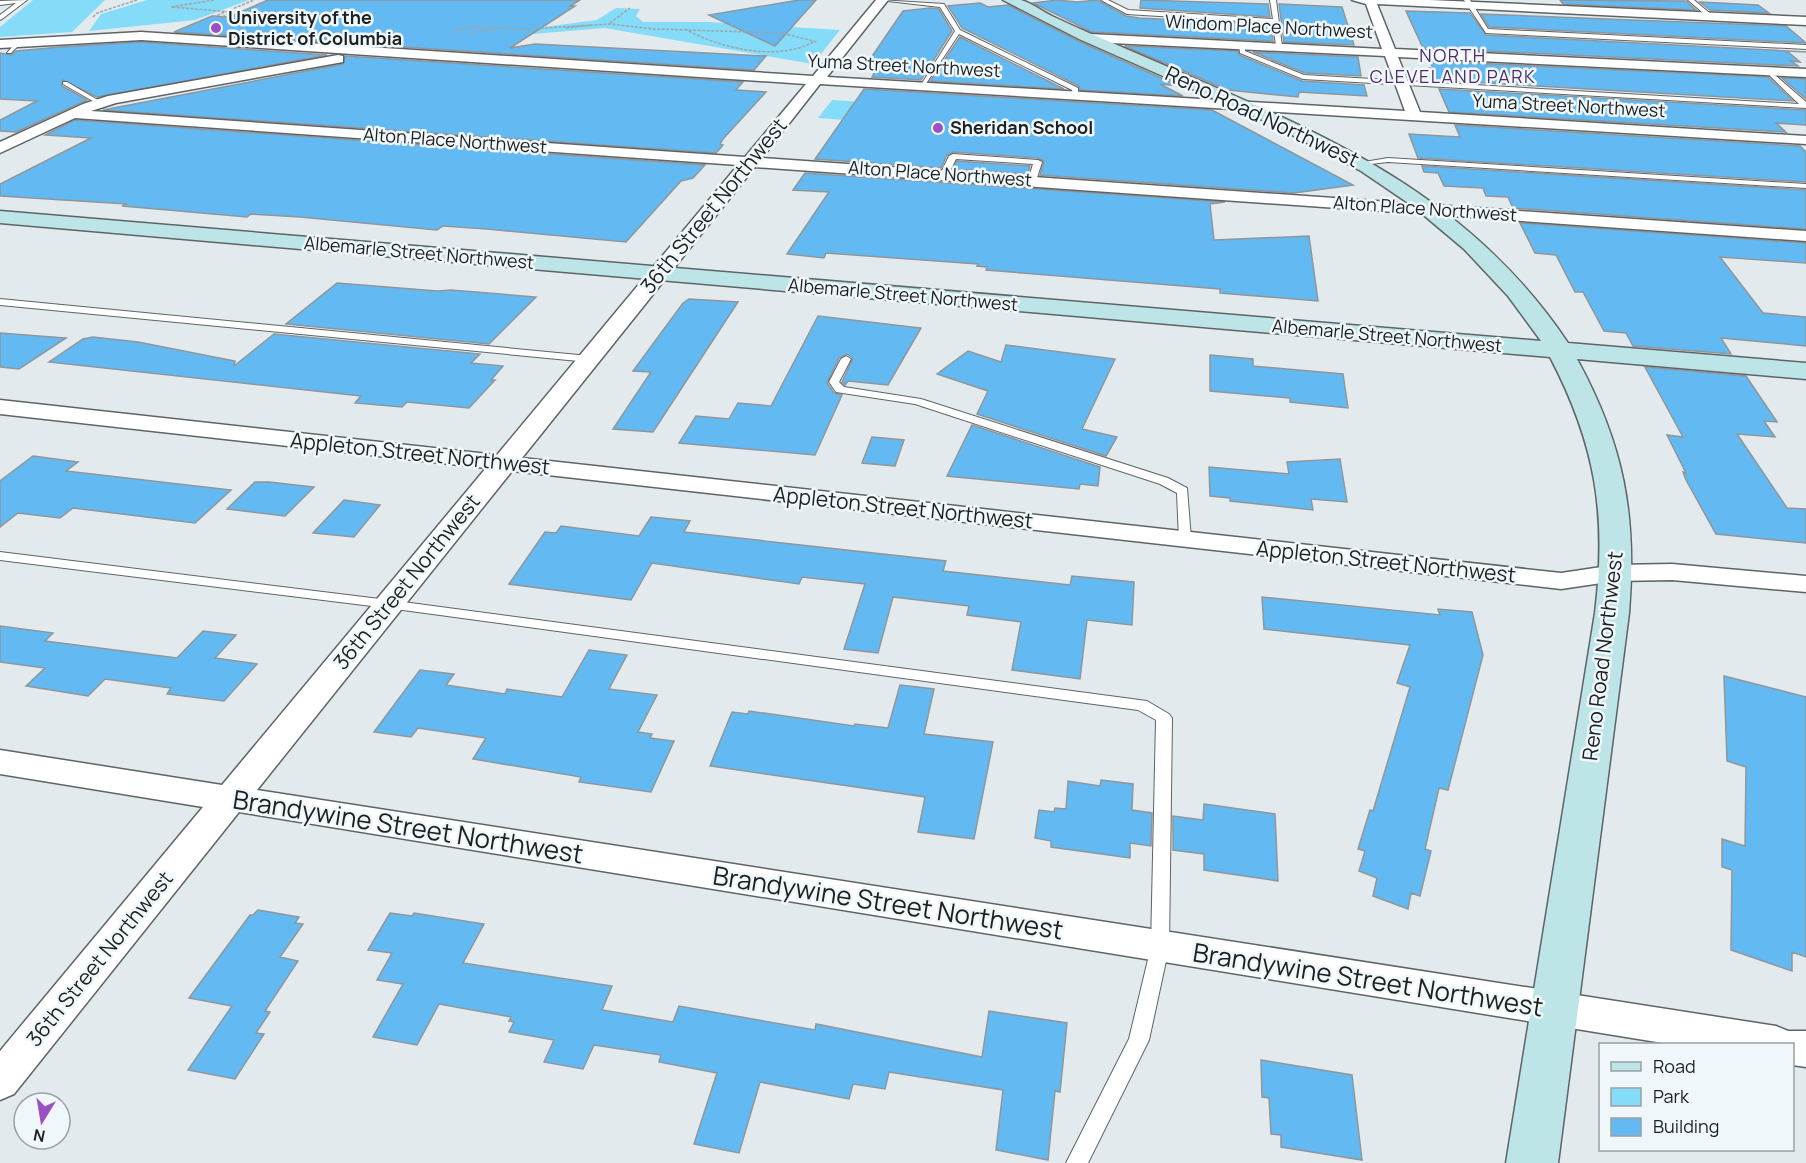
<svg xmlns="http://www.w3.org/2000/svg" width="1806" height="1163" font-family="Manrope,sans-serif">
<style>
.green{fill:#85dcf9}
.building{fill:#63baf2;stroke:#90969a;stroke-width:1.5}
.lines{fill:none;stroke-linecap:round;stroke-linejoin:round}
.lane-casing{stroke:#5d6467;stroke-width:2}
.street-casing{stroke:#5d6467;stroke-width:3}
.secondary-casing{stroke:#5d6467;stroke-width:3}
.path{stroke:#9ea4a7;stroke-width:1.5;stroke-dasharray:3 1.5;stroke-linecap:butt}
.lane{fill:#fff;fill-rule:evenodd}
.street{fill:#fff;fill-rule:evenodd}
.secondary{fill:#bde4e7;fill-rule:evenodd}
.poi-dot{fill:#9b51c4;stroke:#eff7fa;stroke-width:2}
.labels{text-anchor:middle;stroke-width:5;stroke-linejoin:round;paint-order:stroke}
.far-poi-label{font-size:18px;font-weight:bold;fill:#1d2021;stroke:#eff7fa;text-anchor:start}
.far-street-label{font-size:18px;fill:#1d2021;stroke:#eff7fa}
.far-neighbourhood-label{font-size:18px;letter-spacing:1.5px;fill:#512d65;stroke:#eff7fa}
.street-label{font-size:21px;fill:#1d2021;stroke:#eff7fa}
.near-street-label{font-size:26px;fill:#1d2021;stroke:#eff7fa}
</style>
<rect width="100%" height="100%" fill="#e2eaed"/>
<path class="green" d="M33,0H105L72,32L0,37V27Z
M147,0H249L195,20L89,31L101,14Z
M616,8L640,9L636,16L643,22H708L840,30L813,64L605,28L402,45L597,20Z
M832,100L927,106L916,125L818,118Z"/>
<path class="building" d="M268,0H580L570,6H575L510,48L535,44L766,56L754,70L174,32L212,16L229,17Z
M799,0H816L775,46L709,15Z
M1057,0L1077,2L1097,0L1126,16L1139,18L1271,25L1273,41L1092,32L1033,3Z
M1141,0L1268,4L1270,17L1140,8Z
M1560,0L1686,1L1696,10L1563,4Z
M1700,2L1758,5L1769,13L1710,10Z
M980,3L988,7L1008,5L1078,41L1179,86L1160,84L1183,96L1080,90L1079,86L962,28L948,6Z
M1279,4L1342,7L1354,45L1284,42Z
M930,8L939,9L952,31L921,80L872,77L879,63L868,62L903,11Z
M1406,11L1470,13L1486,35L1806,52L1787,51L1800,62L1791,61L1798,66L1423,48Z
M1481,14L1786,26L1806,43L1489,27Z
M960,37L1064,89L930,81Z
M141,42L327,55L97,97L63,80L62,86L87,100L16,132L0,131V120L37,101L0,99V53L11,55L16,51L60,47Z
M1125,46L1238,51L1239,55L1302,81L1364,85L1367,96L1299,92L1298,97L1228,90Z
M1253,52L1358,57L1361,76L1305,73Z
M345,56L743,82L736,90L766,92L723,139L720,144L723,145L716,153L103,110L343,64Z
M1430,61L1768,77L1793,101L1435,80L1429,68H1433Z
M1782,78L1806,79V99Z
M864,89L1212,110L1353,185L1294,193L1040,175L1044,161L1038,158L953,152L947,155L941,168L815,159Z
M1439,89L1806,110V125L1776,123L1786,132L1449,112Z
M75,120L705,165L693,178L681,181L626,242L487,229L443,226L437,230L300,217L251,214L247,217L122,206L127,204L0,196V184L91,138L45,135Z
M1455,125L1800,146L1806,152V182L1418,158L1409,134L1460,137Z
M957,161L1030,166L1028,174L953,169Z
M1422,166L1806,190V229L1513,208L1508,197L1486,196L1483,188L1444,186L1438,173L1424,172Z
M805,173L1225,202L1210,204L1214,240L1309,236L1318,301L1220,293V289L986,270L987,267L977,266L978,264L826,253L824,258L787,254L829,192L793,190Z
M1520,223L1806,243V263L1720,257L1763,313L1806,317V346L1721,338L1731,354L1633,346L1626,333L1604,331L1583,292H1575L1556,255L1535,253Z
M337,283L437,291L451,290L536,297L489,344L286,324Z
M689,299L738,302L653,432L613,429L651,372L633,371L683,303Z
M818,316L921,328L888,385L848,381L845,385L842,382L853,358L847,354L839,358L827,383L834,393L842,395L815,455L679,443L696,416L729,419L738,403L771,406Z
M0,333L66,338L19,369L0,367Z
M274,334L480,354L471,363L503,366L491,380H495L469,408L407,402L402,407L355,403L361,396L49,362L83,339L93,337L138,342L235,361L234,366Z
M1006,345L1115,359L1082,429L1117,437L1106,456L977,414L988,391L937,374L968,351L1001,362Z
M1210,355L1253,359V366L1343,374L1348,408L1290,402V398L1210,391Z
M1645,367L1746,376L1777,422L1764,421L1775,437L1737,434L1787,508L1806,509V543L1716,534L1686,480L1683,472L1686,473L1667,435L1683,437Z
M972,425L1100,467L1098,486L1080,484L1079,489L947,476Z
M872,437L904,440L895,466L862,463Z
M33,456L78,462L66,471L231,490L195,523L73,508L60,518L18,513L0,527V481Z
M1340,459L1347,502L1311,499L1313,510L1230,501V498L1210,496L1209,467L1289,474L1287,462Z
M255,482H269L314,487L285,516L227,509Z
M344,500L380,505L354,537L313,533Z
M651,517L690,521L684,532L946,561L943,571L1070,585L1072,576L1134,582L1132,625L1087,620L1080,679L1012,670L1021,622L967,615L969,606L893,597L878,653L844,649L865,584L802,577L799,584L652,563L631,600L509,584L545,532L556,533L561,526L639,536Z
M1262,597L1440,615L1438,609L1472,612L1483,655L1448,790L1439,788L1425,849L1431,851L1420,896L1411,893L1408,909L1373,896L1377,878L1359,871L1365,851L1358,849L1370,810L1373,811L1410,687L1397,683L1410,645L1264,629Z
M0,626L53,633L45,641L177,658L203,631L236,635L215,658L257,664L224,701L167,694L171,688L105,679L88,696L26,686L45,668L0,662Z
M589,650L627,655L609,689L657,695L638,732L652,734L650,738L674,741L651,792L579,782L581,777L473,759L486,738L418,728L411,737L374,732L420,670L454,674L446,685L505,694L507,689L562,697Z
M1724,676L1806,697V957L1792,952V971L1731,950L1732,870L1722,867V839L1745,846L1746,767L1727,761Z
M900,685L934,689L924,734L993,742L974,839L918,832L925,797L710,766L732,712L748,714L749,711L854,726L855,724L888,728Z
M1101,780L1133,784L1132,810L1152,813L1151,846L1130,843V858L1051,847V841L1035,838L1039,810L1054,812L1055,808L1066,809L1068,781L1100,786Z
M1204,804L1275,814L1278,881L1204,870V854L1173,850V816L1203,820Z
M258,910L299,917L295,923L303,924L280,957L298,961L265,1011L270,1012L256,1033L264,1034L235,1079L188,1070L232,1006L189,998L250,915H253Z
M390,913L412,916L414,913L484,924L463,963L612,986L602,1010L673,1022L679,1006L815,1030L816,1024L982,1057L989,1011L1067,1023L1060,1092L1055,1091L1048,1160L996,1150L1003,1090L889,1072L885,1089L853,1084L849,1099L760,1082L739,1153L694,1144L717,1073L659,1062L661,1055L594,1045L583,1069L544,1062L554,1040L509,1032L514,1022L509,1021L511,1017L439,1004L417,1045L373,1037L403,984L377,980L392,953L368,950Z
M1261,1060L1352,1075L1362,1160L1281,1147V1135L1271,1134L1269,1098L1262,1097Z"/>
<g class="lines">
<defs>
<path id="lane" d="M27,0L2,19L0,20V15L16,3L0,5V1Z
M879,0L944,4L960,30L1078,88V96L1073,97L1072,90L959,34L923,88H919L955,31L940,7Z
M1101,0H1108L1128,10L1273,19L1270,0H1276L1282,46L1279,48L1276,46L1273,23L1127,14Z
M1464,0H1470L1488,29L1806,45V49L1486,33Z
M1688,0H1694L1713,16V18H1709Z
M17,41L22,42L11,53H7Z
M1242,42L1245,44V51L1304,75L1799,104L1766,72L1768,69L1806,102V108L1303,79L1240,53L1239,44Z
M63,82H67L103,103L98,104L63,84Z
M953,154L1038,160L1042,162L1036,181L1032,183L1028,181L1033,164L956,159L947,177H941L940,175L949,156Z
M1388,158L1806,184V188L1388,162L1362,165L1358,163Z
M0,299L589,356L594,359L589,362L0,305Z
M846,356L851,359L839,382L844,387L921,399L1168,478L1187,488L1191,539L1185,543L1179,539L1177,493L1160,484L915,404L836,392L829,382L841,359Z
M0,552L388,600L1147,701L1169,714L1172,718L1169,947L1149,1040L1088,1163H1066L1129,1039L1151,947L1156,720L1138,710L388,608L0,560Z"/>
<path id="street" d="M876,0H888L827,77L1405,111L1385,56L1090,42L1084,38L1090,34L1382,49L1366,4L1352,0H1430L1806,17V25L1377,4L1395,49L1806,69V77L1398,57L1420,112L1806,136V144L820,84L762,158L1806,231V241L755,167L522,458L1561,573L1615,565L1672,564L1806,576V592L1672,580L1615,581L1561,589L512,471L257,790L1776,1026L1788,1031H1806V1067L1792,1065V1044H1669L239,812L14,1094L0,1100V1051L203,807L0,774V750L222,785L486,468L0,414V400L497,455L738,165L75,118L0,153V142L83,104L108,96L338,55L343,56V62L116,103L91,111L745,157L806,84L141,40L0,48V40L141,32L813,76Z"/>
<path id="secondary" d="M1003,0C1009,0 1016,0 1021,0C1032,3 1043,12 1054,17C1077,28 1101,38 1124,48C1296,123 1459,180 1568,343L1806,363V379L1577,359C1624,445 1637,515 1629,613L1558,1163H1506L1595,613C1607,515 1596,445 1550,357L0,223V211L1541,341L1508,296L1464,249L1414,207L1361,171L1267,122L1079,39Z"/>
</defs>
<use href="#lane" class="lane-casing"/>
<use href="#street" class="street-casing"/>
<use href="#secondary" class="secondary-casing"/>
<path class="path" d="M214,0L171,7L232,12L222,17
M93,17L97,13L137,0
M213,17L254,0
M610,23L630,8
M566,28L592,25
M685,29C719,48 778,62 813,42
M456,33L454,31L470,27L528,29L610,24L654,29L782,33L817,42
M469,33L495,29"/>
<use href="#lane" class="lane"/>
<use href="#street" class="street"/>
<use href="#secondary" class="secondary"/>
</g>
<g class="poi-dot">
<circle cx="216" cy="28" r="6"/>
<circle cx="938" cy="128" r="6"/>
</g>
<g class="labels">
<g class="far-poi-label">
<text x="228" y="24">University of the<tspan x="228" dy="21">District of Columbia</tspan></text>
<text x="950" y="134">Sheridan School</text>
</g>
<g class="far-street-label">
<text transform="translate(1269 27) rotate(3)" y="6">Windom Place Northwest</text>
<text transform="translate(904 66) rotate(3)" y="6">Yuma Street Northwest</text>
<text transform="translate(1569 106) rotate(3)" y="6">Yuma Street Northwest</text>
<text transform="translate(455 141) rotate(4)" y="6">Alton Place Northwest</text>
<text transform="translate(940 174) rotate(4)" y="6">Alton Place Northwest</text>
<text transform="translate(1425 209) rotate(4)" y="6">Alton Place Northwest</text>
<text transform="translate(419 253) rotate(5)" y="6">Albemarle Street Northwest</text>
<text transform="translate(903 295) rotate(5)" y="6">Albemarle Street Northwest</text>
<text transform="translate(1387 336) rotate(5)" y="6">Albemarle Street Northwest</text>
</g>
<g class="far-neighbourhood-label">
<text x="1453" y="62">NORTH<tspan x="1453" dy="21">CLEVELAND PARK</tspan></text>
</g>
<g class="street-label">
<text transform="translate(1262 117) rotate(25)" y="7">Reno Road Northwest</text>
<text transform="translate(714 206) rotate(-51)" y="7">36th Street Northwest</text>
<text transform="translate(420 454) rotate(6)" y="7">Appleton Street Northwest</text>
<text transform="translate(903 508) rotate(6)" y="7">Appleton Street Northwest</text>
<text transform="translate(1386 562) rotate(6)" y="7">Appleton Street Northwest</text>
<text transform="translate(407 582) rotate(-51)" y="7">36th Street Northwest</text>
<text transform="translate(1603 656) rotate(-83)" y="7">Reno Road Northwest</text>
<text transform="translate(100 959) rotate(-51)" y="7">36th Street Northwest</text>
</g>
<g class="near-street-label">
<text transform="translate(408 827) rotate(9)" y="9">Brandywine Street Northwest</text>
<text transform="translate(888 903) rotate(9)" y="9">Brandywine Street Northwest</text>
<text transform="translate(1368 980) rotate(9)" y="9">Brandywine Street Northwest</text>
</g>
</g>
<rect x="1599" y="1043" width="195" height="108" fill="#eff7fa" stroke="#9ba1a3" stroke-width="1.5"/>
<rect x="1611" y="1062" width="30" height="9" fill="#bde4e7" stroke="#9ba1a3" stroke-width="1.5"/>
<text x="1653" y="1073" font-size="18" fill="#1d2021">Road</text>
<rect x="1611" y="1088" width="30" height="18" fill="#85dcf9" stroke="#9ba1a3" stroke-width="1.5"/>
<text x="1653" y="1103" font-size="18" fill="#1d2021">Park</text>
<rect x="1611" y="1118" width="30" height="18" fill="#63baf2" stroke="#9ba1a3" stroke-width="1.5"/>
<text x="1653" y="1133" font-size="18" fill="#1d2021">Building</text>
<g transform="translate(42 1121) rotate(191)"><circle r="28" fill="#eff7fa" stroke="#9ba1a3" stroke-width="1.5"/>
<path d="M0-4.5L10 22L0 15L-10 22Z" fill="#9b51c4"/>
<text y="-9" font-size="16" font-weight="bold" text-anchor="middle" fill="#1d2021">N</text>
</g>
</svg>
